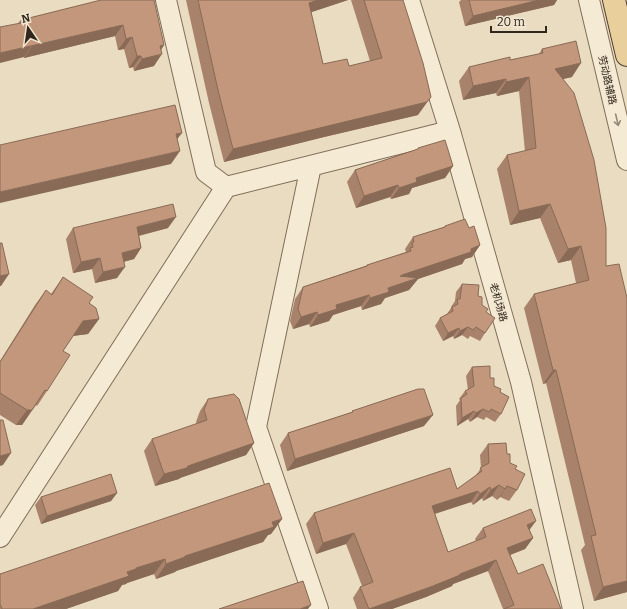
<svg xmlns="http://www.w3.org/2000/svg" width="627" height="609" font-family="Bitter,'Noto Sans SC',serif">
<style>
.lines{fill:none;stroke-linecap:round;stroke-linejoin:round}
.minor-casing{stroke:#806e5b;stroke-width:22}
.major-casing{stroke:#4e3d2f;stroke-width:24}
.minor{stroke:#f5ead3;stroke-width:20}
.major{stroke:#e9cf9c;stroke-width:22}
.wall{fill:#a8826a}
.shaded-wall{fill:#886a56}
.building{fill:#c3977b;stroke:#886a56}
.oneway{stroke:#948878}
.labels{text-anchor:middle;stroke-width:3;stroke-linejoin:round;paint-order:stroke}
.street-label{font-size:10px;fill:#32271d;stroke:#f1e7d0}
</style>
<rect width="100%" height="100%" fill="#e9dcc1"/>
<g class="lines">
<defs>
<path id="minor" d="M166,0L206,172L226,187
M409,0L450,131L521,382L573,609
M589,0L627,160
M311,166L256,427L318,609
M0,537L226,187L450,131"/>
<path id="major" d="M614,0L627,55"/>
</defs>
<use href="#minor" class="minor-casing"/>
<use href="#major" class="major-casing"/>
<use href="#minor" class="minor"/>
<use href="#major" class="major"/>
</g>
<path class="wall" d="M101,0L164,45L161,50L154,66L134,71L133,67L129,68L124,49L118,50L115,36L24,58L18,23L21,20Z
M186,0H348L311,12L323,64L349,66L370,61L351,0H403L418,115L324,137L224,162L209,103Z
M461,0H557L554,5L465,26L459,2Z
M542,49L572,77L563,79L606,266L627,298V592L594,601L581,550L585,545L546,383L543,384L524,308L534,294L576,283L571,260L558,263L540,218L510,225L497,169L507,155L525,151L519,91L497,96L496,93L463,100L459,81L469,67L510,60L539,54Z
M418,148L453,166L445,178L412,188L409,194L391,199L390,197L356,208L347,182L355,170L417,150Z
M445,226L469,228L480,245L472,257L465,259L462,264L418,279L409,290L385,298L381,304L362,310L361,306L333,315L329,321L310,327L309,324L293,329L290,321L295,299L303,287L365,266L367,265L406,252L405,249L413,237L444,227Z
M73,228H168L139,236L141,248L134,259L124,262L117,278L95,283L92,269L73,273L66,239Z
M63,277L89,303L99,319L88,334L73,336L63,351L47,391L37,406L36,405L22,425H16L0,415V361L35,305L46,290L51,294Z
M462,284L478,296L482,305L486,312L485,333L480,341L470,336L468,339L462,335L454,339L453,336L443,341L435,326L440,318L447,314L451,308V307L455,301L456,292Z
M472,367L490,378L494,386L500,392L501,414L495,422L486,417L484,420L477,417L470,422L468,419L457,426L456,406L460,400L459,399L465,391L468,390L466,376Z
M208,399L254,443L246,455L180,478L179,479L155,486L144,451L152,439L197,424L196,422L200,411Z
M352,411L424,426L287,471L280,445L288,433L352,412Z
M488,444L507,454L510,463L515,469L517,490L509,501L500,497L497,500L492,496L483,501L482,498L473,505L471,502L435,514L448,552L476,541L475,539L483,528L530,531L533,538L525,549L510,555L518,574L561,609H503L488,571L453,584L452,586L426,597L392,609H357L353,598L360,587L362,586L346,544L316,554L306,524L314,513L457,489L474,478L481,468L480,455Z
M117,493L111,501L41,524L35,505L41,497Z
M282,519L271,534L268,535L263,542L176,571L175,572L156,579L154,574L127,583L126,584L122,585L118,591L66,609H0V574Z"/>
<path class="shaded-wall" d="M318,0H348L300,16L309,3Z
M539,0H557L554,5L465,26L473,16Z
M123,25L115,36L24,58L32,46Z
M132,37L124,49L118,50L126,39Z
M32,45L24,57L0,63V53Z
M164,45L157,56L162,54L154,66L134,71L142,59L160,46Z
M137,56H141L133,67L129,68Z
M581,63L572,77L545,83L555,69Z
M529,77L519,91L497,96L506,82Z
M506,79L496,93L463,100L473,86Z
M431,97L418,115L324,137L224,162L233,149Z
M182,133L172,146L176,134Z
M180,151L171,164L0,203V192Z
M453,166L445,178L412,188L409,194L391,199L399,188L416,178Z
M398,185L390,197L356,208L364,196Z
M550,204L540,218L510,225L519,211Z
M176,217L168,228L129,238L137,227Z
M480,245L472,257L465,259L462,264L418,279L409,290L385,298L381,304L362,310L370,298L388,288L402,275Z
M581,246L571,260L558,263L568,249Z
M141,248L134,259L114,264L122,253Z
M100,258L92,269L73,273L81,262Z
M125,267L117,278L95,283L103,272Z
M9,274L1,286H0V276Z
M369,295L361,306L333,315L329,321L310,327L318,315L336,305Z
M317,312L309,324L293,329L301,317Z
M99,319L88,334L72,336L83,321Z
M468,327L462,335L454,339L460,331Z
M459,328L453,336L443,341L448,333Z
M553,370H556L546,383L543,384Z
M483,409L477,417L470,422L476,413Z
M27,410H32L22,425H16Z
M474,411L468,419L457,426L462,418Z
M433,415L424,426L287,471L295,459Z
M254,443L246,455L180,478L179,479L155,486L164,474Z
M11,453L3,465L0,466V456Z
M499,485L492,496L483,501L491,490Z
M507,486L500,497L497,500L505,489Z
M490,487L482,498L473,505L480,494Z
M478,491L471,502L424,517L432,506Z
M117,493L111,501L41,524L47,516Z
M282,519L271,534L268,535L263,542L176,571L175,572L156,579L166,564Z
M536,521L528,532L527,525Z
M354,533L346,544L316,554L323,543Z
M533,538L525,549L500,559L507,548Z
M165,559L154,574L127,583L126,584L122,585L118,591L66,609H33L127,572L136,568Z
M496,560L488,571L453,584L452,586L426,597L392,609H369L433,586L460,574Z
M627,581V592L594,601L603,587Z
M311,605L308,609H300Z"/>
<path class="building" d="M101,0H154L164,45L160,46L162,54L142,59L141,56H137L132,37L126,39L123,25L0,53V27L21,23V20Z
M198,0H318L309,3L323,64L347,59L349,66L382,58L364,0H403L423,63L431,97L427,102L332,125L233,149L218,90Z
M469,0H539L473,16Z
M576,41L581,63L555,69L574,93L594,160L606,228V266L619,264L627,298V581L603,587L591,536L596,535L556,370H553L534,294L589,280L581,246L568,249L550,204L519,211L507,155L536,148L529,77L506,82V79L473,86L469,67L510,57V60L543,53L542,49Z
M175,105L182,133L176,134L180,151L0,192V145Z
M445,140L453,166L416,178L417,182L399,188L398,185L364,196L355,170L418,149V148Z
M173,204L176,217L137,227L141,248L122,253L125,267L103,272L100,258L81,262L73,228Z
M465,219L469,228L474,226L480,245L471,249V252L402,275L403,276H400L418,278L388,288L389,292L370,298L369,295L336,305L337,309L318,315L317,312L301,317L298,309L303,287L367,266V265L411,251L410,248L413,247L412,243L414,242L413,237L445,227V226Z
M0,243H2L9,274L0,276Z
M63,277L93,297L89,303L96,308L99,319L83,321L63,351L70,355L47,391L45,390L32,410H27L0,393V362L46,290L52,295Z
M462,284L479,285L478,296L482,297V305L488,309L486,312L495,318L485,333L476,327L473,330L468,327L460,331L459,328L448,333L440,318L453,311L452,307L458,304L457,299H460Z
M490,366V378H494V386L501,389L500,392L509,397L501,414L491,409L489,412L483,409L476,413L474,411L462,418L461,398L467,394L465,391L474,386L472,367Z
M418,389H424L433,415L295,459L288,433L353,412L352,411Z
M234,394L239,399L254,443L188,466L187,468L164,474L152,439L207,420L204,410L208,399Z
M0,420H3L11,453L0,456Z
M506,443L507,454H510V463L517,466L515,469L525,474L517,490L507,486L505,489L499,485L491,490L490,487L480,494L478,491L432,506L448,552L486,537L483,528L531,509L536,521L527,525L533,538L507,548L518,574L543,564L561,609H504L514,605L496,560L460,574V575L433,586L369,609L360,587L373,582L354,533L323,543L314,513L450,468L457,489L482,471L480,468L489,463L488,444Z
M111,474L117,493L47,516L41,497Z
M269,483L282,519L272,522L274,527L185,556V557L166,564L165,559L136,568V569L127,572L129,576L33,609H2L0,604V574Z
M303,581L311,605L300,609H219Z"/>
<defs><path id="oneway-shaft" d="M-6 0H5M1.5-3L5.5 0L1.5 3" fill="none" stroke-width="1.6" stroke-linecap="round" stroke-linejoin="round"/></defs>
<use class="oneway" href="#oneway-shaft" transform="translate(617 120) rotate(77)"/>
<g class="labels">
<g class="street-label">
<text transform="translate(608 80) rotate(77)" y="4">劳动路辅路</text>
<text transform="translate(499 302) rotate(74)" y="4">老机场路</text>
</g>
</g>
<g transform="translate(28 28) rotate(347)" stroke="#f1e7d0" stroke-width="3" paint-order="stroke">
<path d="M0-3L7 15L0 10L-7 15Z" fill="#32271d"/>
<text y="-6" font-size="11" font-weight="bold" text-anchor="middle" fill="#32271d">N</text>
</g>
<path d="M491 26v6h55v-6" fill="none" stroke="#32271d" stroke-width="2"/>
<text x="497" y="26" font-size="12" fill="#32271d" stroke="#f1e7d0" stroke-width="3" paint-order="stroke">20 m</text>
</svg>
